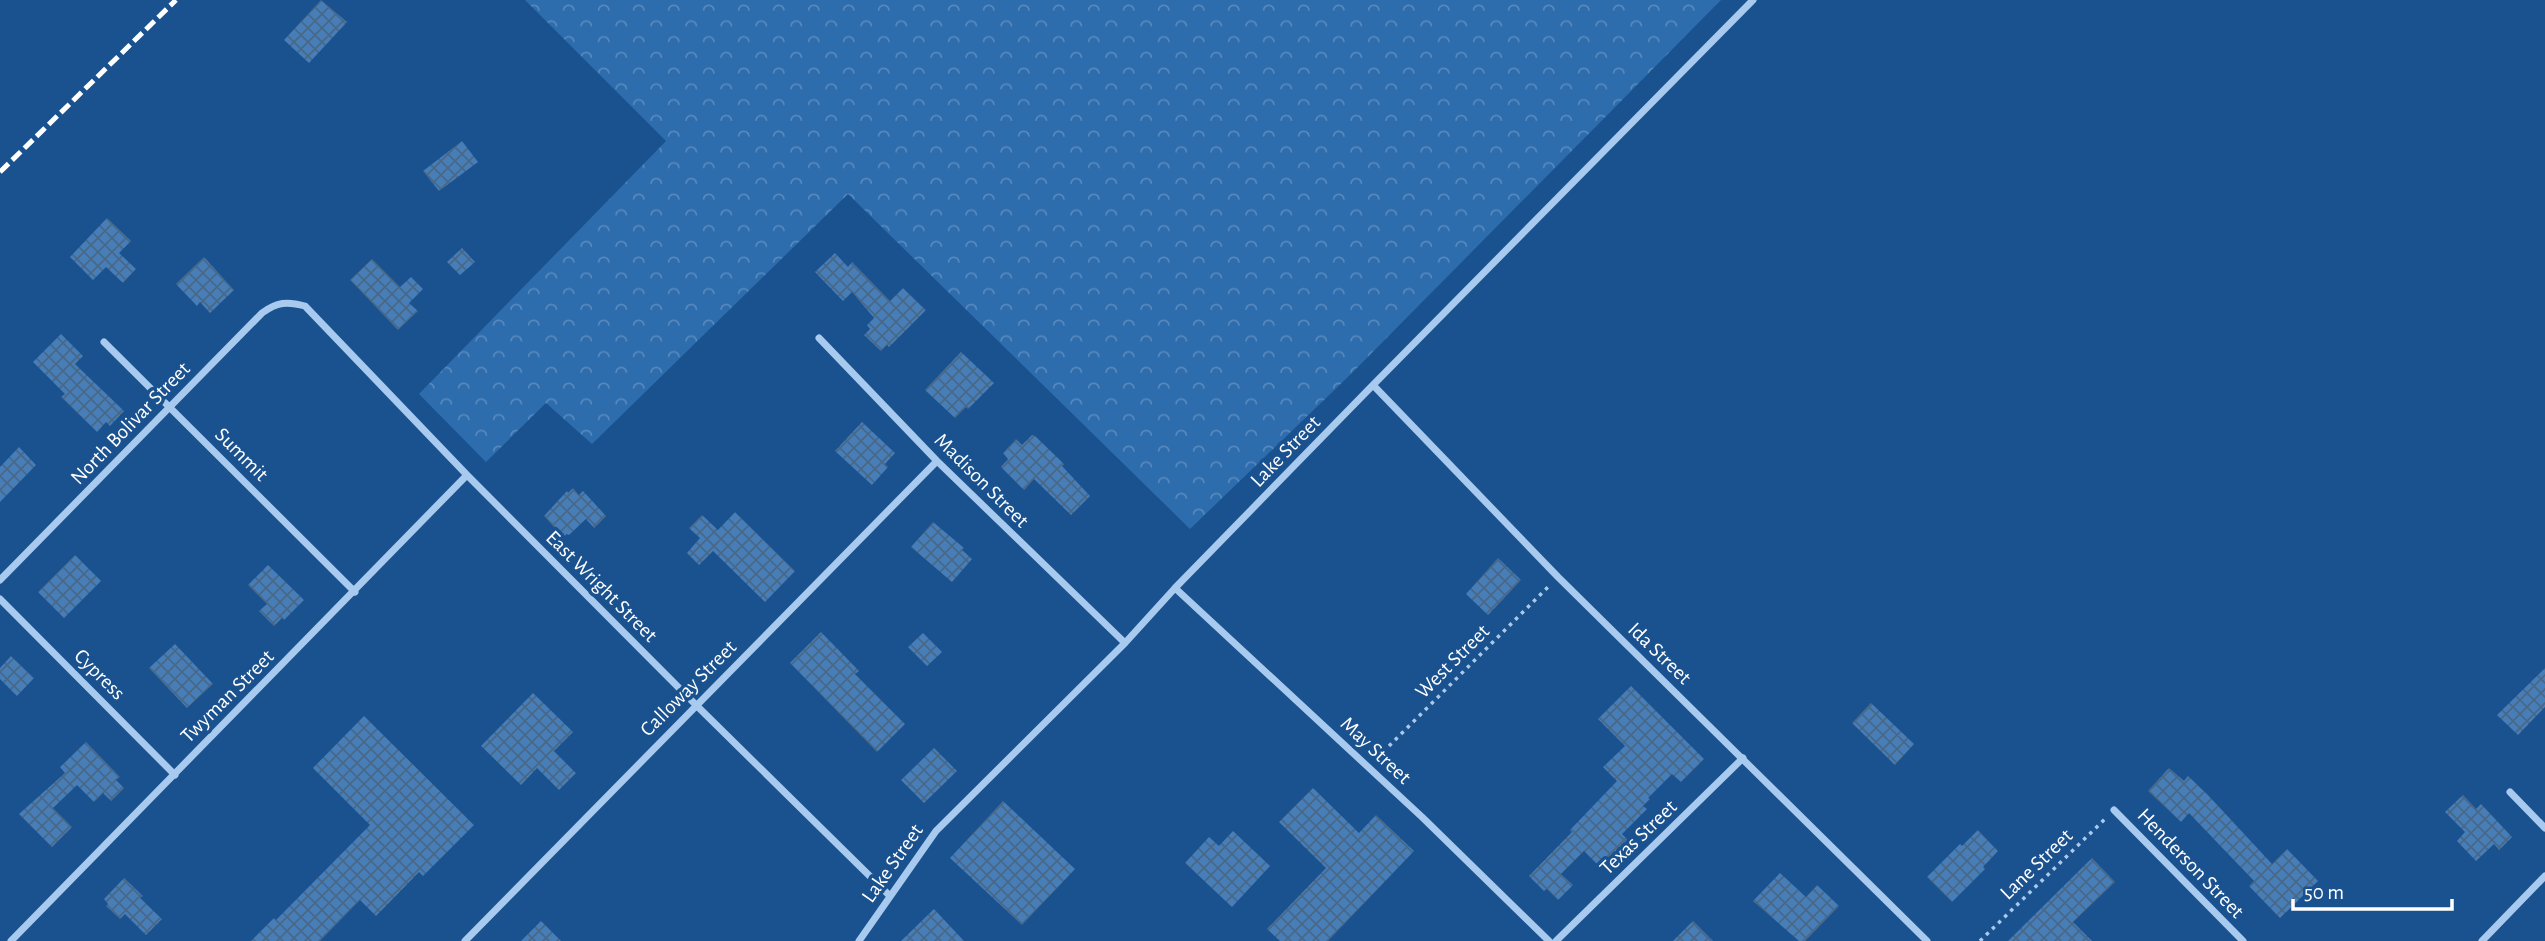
<svg xmlns="http://www.w3.org/2000/svg" width="2545" height="941" font-family="'Alegreya Sans',sans-serif">
<style>
.forest{fill:url(#forest-crowns)}
.building{fill:url(#building-cross-hatch)}
.lines{fill:none;stroke-linecap:round;stroke-linejoin:round}
.path{stroke:#a8caef;stroke-width:3.5;stroke-dasharray:3.5 5;stroke-linecap:butt}
.minor{stroke:#a8caef;stroke-width:7}
.rail{stroke:#fff;stroke-width:5;stroke-dasharray:12 5;stroke-linecap:butt}
.labels{text-anchor:middle;stroke-width:7;stroke-linejoin:round;paint-order:stroke}
.street-label{font-size:21px;fill:#fff;stroke:#1a518f}
</style>
<defs>
<pattern id="forest-crowns" width="20" height="18" patternUnits="userSpaceOnUse" patternTransform="scale(1.75)"><rect width="20" height="18" fill="#2d6cad"/><path d="M2 6a3 3 0 1 1 6 0M12 15a3 3 0 1 1 6 0" fill="none" stroke="#5789bd"/></pattern>
<pattern id="building-cross-hatch" width="8" height="8" patternUnits="userSpaceOnUse" patternTransform="scale(1.75)"><rect width="8" height="8" fill="#477eb8"/><path d="M0 0l8 8M0 8l8-8" fill="none" stroke="#496887"/></pattern>
</defs>
<rect width="100%" height="100%" fill="#1a518f"/>
<path class="forest" d="M525,0H1721L1351,374L1190,529L848,194L592,444L546,403L486,462L419,394L666,141Z"/>
<path class="building" d="M321,0L347,22L309,63L284,40Z
M462,141L478,162L439,191L423,171Z
M107,218L131,241L119,253L136,269L123,283L106,267L93,280L70,257Z
M462,248L475,262L460,275L447,262Z
M835,253L848,267L852,262L890,301L903,288L926,310L889,347L887,345L881,351L864,335L870,329L867,325L874,318L852,292L843,301L815,272Z
M204,257L234,290L210,313L200,302L197,306L176,284Z
M372,259L400,287L411,277L423,289L409,303L418,311L398,330L350,280Z
M61,334L83,356L75,364L124,411L110,426L106,422L97,432L61,397L65,394L33,362Z
M961,352L994,383L968,409L966,407L955,418L925,390Z
M862,422L895,453L885,464L888,467L872,485L835,451Z
M1032,435L1035,436L1064,464L1062,466L1090,496L1071,515L1034,479L1024,490L1001,467L1008,459L1003,453L1016,439L1022,445Z
M19,447L36,465L0,502V467Z
M573,488L579,495L583,491L606,516L594,528L586,519L569,535L567,534L563,537L544,516L567,491L568,493Z
M735,512L795,571L765,602L713,551L699,565L687,553L700,538L689,528L702,515L718,530Z
M933,522L964,548L962,550L972,559L952,582L911,547Z
M75,555L101,581L64,618L38,592Z
M1498,558L1521,580L1488,615L1466,594Z
M268,565L304,600L284,620L282,618L274,626L259,611L267,604L248,585Z
M821,632L859,671L855,674L905,724L877,752L790,663Z
M923,633L942,652L927,666L908,647Z
M175,644L213,684L187,708L149,668Z
M11,656L34,678L17,696L0,679V668Z
M2545,668V707L2518,735L2497,715Z
M1631,686L1704,759L1681,782L1672,774L1648,798L1650,799L1643,806L1647,809L1622,834L1629,841L1602,869L1584,851L1561,874L1573,885L1558,900L1547,889L1544,891L1529,876L1572,832L1570,830L1617,781L1603,767L1625,746L1598,719Z
M533,693L573,732L554,751L576,773L559,790L537,768L521,785L481,746Z
M1871,703L1914,744L1895,765L1852,723Z
M364,716L474,825L423,876L419,872L376,916L360,900L320,941H251L274,918L276,920L370,825L313,768Z
M86,742L120,777L116,780L124,788L111,801L103,793L94,802L77,785L53,808L72,827L52,847L19,814L65,773L60,767Z
M934,748L957,771L924,803L901,780Z
M2169,768L2184,781L2188,776L2207,794L2272,864L2287,849L2318,881L2280,918L2249,886L2254,881L2189,813L2181,822L2148,791Z
M1313,788L1359,833L1376,815L1414,851L1328,941H1280L1267,929L1326,868L1279,822Z
M2463,795L2476,809L2481,804L2512,837L2499,850L2494,844L2476,861L2457,841L2465,832L2445,812Z
M1003,801L1075,869L1022,925L950,858Z
M1978,830L1998,851L1983,867L1985,869L1952,902L1927,877L1960,844L1962,846Z
M1233,831L1270,866L1232,907L1185,863L1209,837L1219,846Z
M2092,858L2115,882L2073,922L2092,941H2008Z
M1780,873L1806,897L1817,885L1839,906L1805,941H1799L1753,901Z
M124,878L143,896L140,898L162,919L146,935L125,914L120,919L106,906L108,904L104,899Z
M934,909L964,941H901Z
M541,921L561,941H521Z
M1693,921L1713,941H1673Z"/>
<g class="lines">
<path class="path" d="M1377,758L1550,585
M1980,941L2106,818"/>
<path class="minor" d="M819,338L937,461L1125,643
M104,342L355,592
M1373,385L1558,577L1927,941
M0,580L262,313C277,302 287,301 305,306L467,475L696,705L890,896
M1175,588L1422,817L1549,941
M0,599L175,775
M2510,792L2545,828
M2114,810L2243,941
M11,941L467,475
M465,941L937,461
M859,941L936,831L1125,643L1175,588L1373,385L1753,0
M1556,941L1743,758
M2482,941L2545,876"/>
<path class="rail" d="M0,172L176,0"/>
</g>
<g class="labels">
<g class="street-label">
<text transform="translate(130 423) rotate(-46)" y="7">North Bolivar Street</text>
<text transform="translate(1285 451) rotate(-46)" y="7">Lake Street</text>
<text transform="translate(242 454) rotate(45)" y="7">Summit</text>
<text transform="translate(982 480) rotate(45)" y="7">Madison Street</text>
<text transform="translate(602 586) rotate(45)" y="7">East Wright Street</text>
<text transform="translate(1660 653) rotate(44)" y="7">Ida Street</text>
<text transform="translate(1452 661) rotate(-45)" y="7">West Street</text>
<text transform="translate(100 674) rotate(45)" y="7">Cypress</text>
<text transform="translate(688 688) rotate(-45)" y="7">Calloway Street</text>
<text transform="translate(227 696) rotate(-45)" y="7">Twyman Street</text>
<text transform="translate(1376 750) rotate(43)" y="7">May Street</text>
<text transform="translate(1638 837) rotate(-44)" y="7">Texas Street</text>
<text transform="translate(892 863) rotate(-55)" y="7">Lake Street</text>
<text transform="translate(2191 863) rotate(46)" y="7">Henderson Street</text>
<text transform="translate(2036 864) rotate(-44)" y="7">Lane Street</text>
</g>
</g>
<path d="M2293 899v10h159v-10" fill="none" stroke="#ffffff" stroke-width="3.5"/>
<text x="2304" y="899" font-size="21" fill="#ffffff" stroke="#1a518f" stroke-width="5" paint-order="stroke">50 m</text>
</svg>
